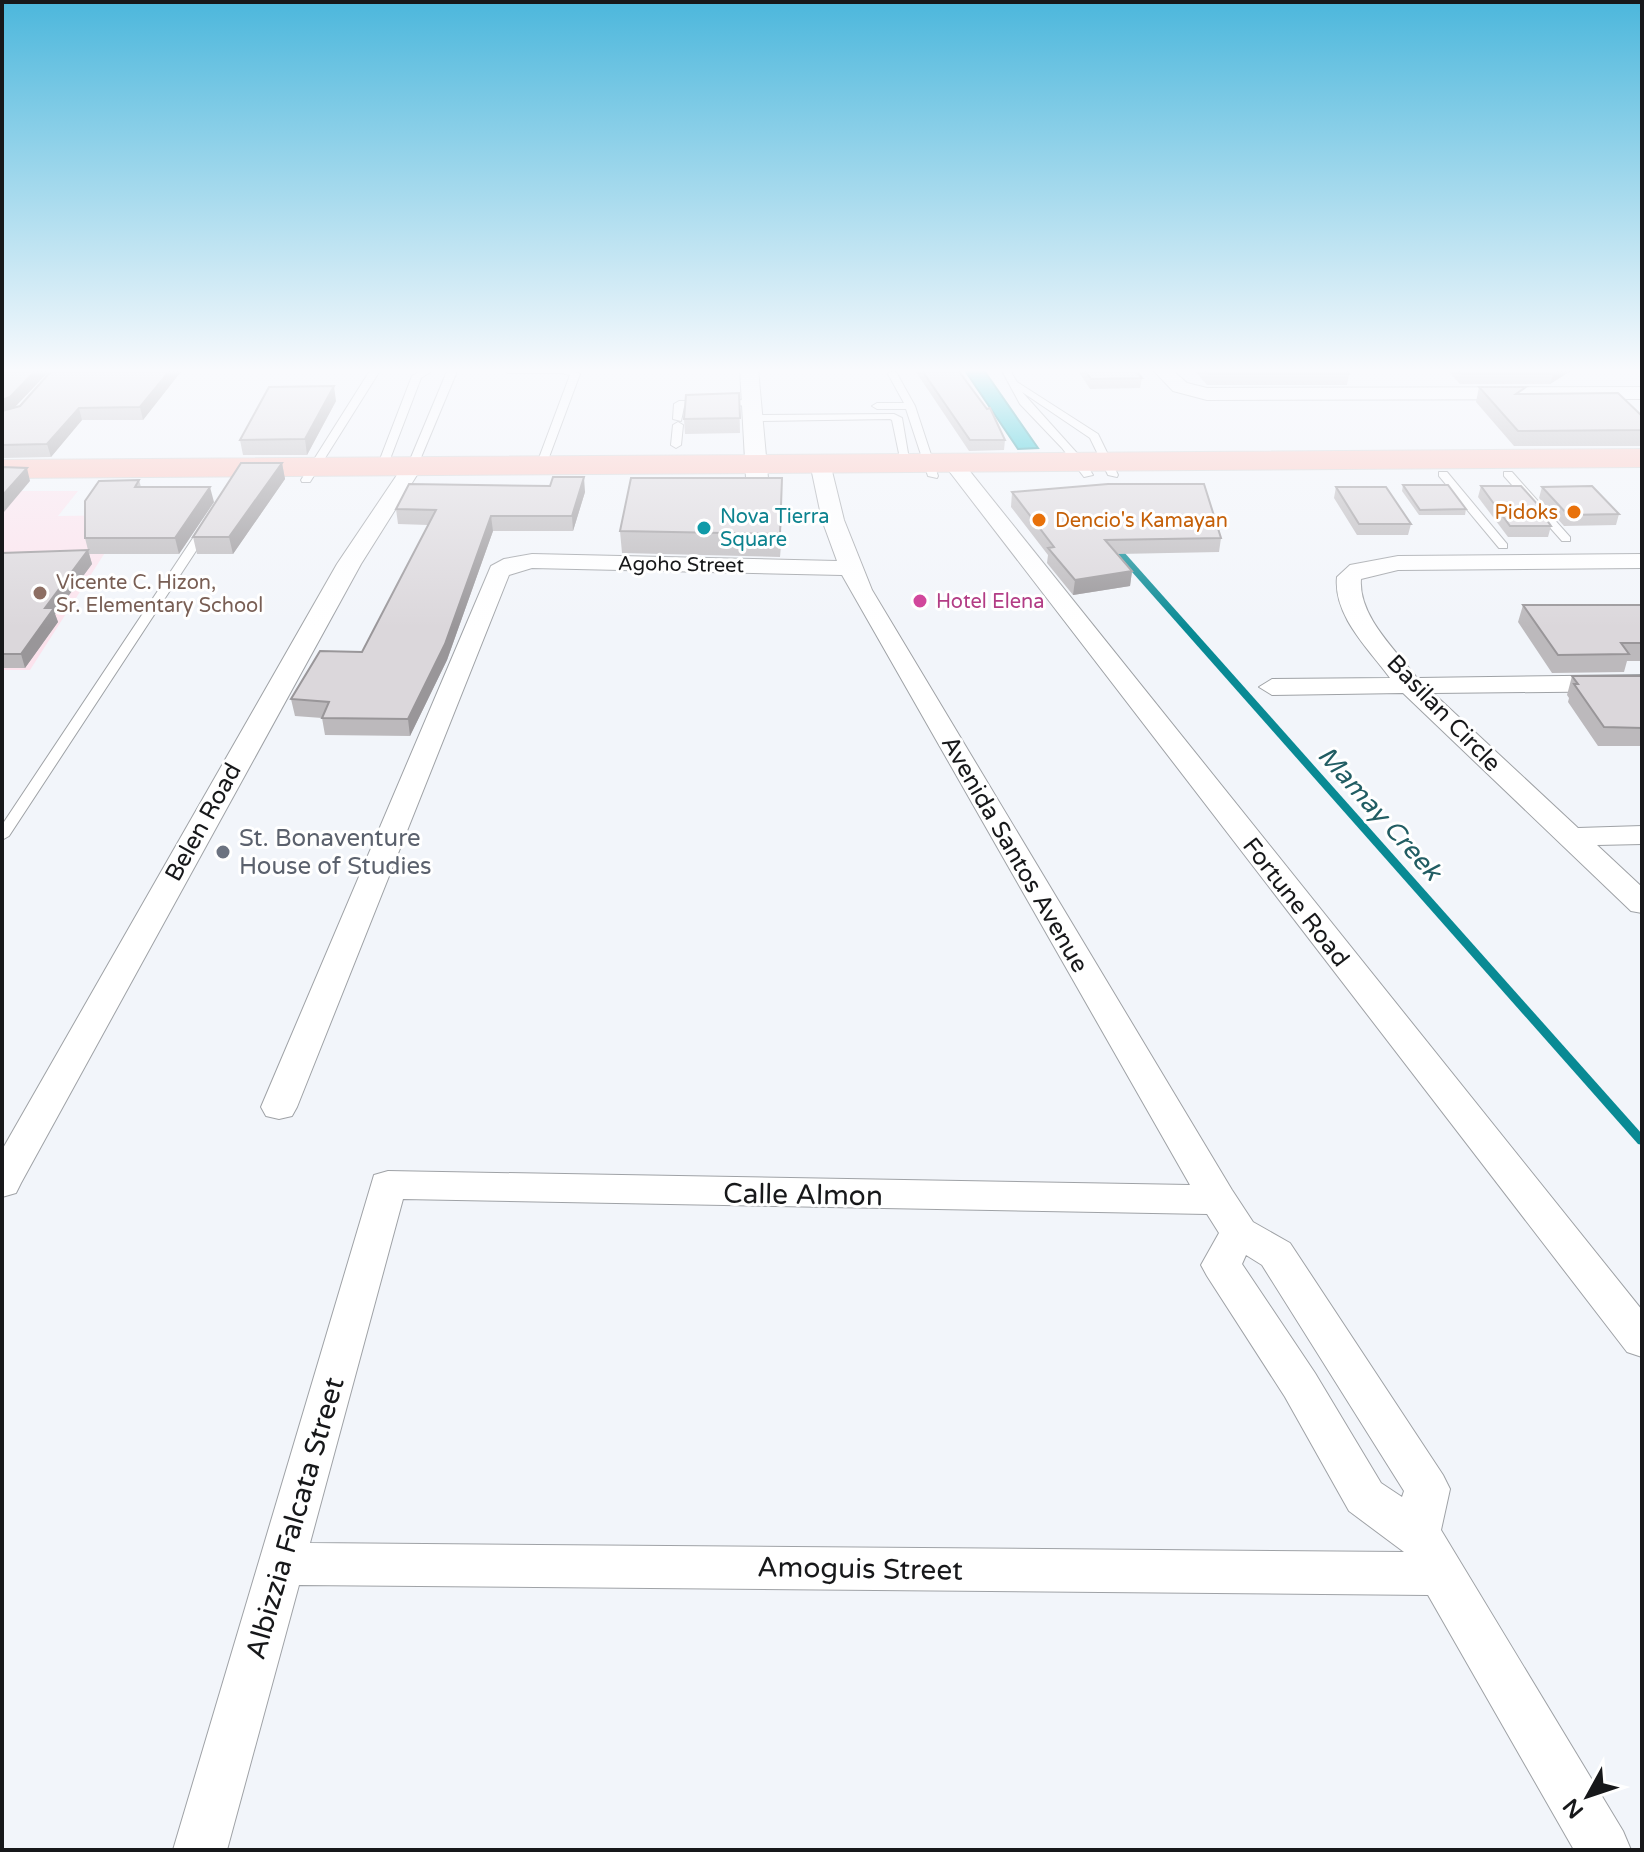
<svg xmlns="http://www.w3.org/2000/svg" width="1644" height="1852" font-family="'Varela Round',sans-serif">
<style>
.education{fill:#fce3ed}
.water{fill:#03bbc9;stroke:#098a94;stroke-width:2}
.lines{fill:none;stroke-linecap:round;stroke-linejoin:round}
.stream{fill:#098a94;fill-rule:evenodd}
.service-casing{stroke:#9fa2a6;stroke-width:2}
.minor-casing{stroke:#9fa2a6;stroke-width:2}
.primary-casing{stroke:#d1d1d1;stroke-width:2}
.service{fill:#fff;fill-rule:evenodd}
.minor{fill:#fff;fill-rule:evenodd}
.primary{fill:#fdc5be;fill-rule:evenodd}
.wall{fill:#bcb9bc}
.shaded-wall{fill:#999699}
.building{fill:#dbd7db;stroke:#999699;stroke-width:2}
.food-dot{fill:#e8710a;stroke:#fff;stroke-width:3}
.culture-dot{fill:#0f9aa8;stroke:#fff;stroke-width:3}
.education-dot{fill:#8d6e63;stroke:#fff;stroke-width:3}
.hotel-dot{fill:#d1479c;stroke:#fff;stroke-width:3}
.worship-dot{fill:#6b7280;stroke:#fff;stroke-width:3}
.labels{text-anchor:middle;stroke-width:6;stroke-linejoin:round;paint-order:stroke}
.far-food-label{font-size:20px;fill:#c56008;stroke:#fff;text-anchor:end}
.far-culture-label{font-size:20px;fill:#0d838f;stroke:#fff;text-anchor:start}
.far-street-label{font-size:20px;fill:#17181a;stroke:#fff}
.far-education-label{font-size:20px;fill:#785e54;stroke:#fff;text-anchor:start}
.far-hotel-label{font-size:20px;fill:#b23c85;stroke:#fff;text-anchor:start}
.street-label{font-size:24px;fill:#17181a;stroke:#fff}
.worship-label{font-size:24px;fill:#5b616d;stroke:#fff;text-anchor:start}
.water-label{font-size:26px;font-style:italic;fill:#215d63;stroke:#fff}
.near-street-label{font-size:28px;fill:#17181a;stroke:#fff}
</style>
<rect width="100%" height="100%" fill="#f2f5fa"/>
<path class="education" d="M2,491H78L58,516L129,515L30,670H2Z"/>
<path class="water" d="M964,369H983L1038,448L1018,449Z"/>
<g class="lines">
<path class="stream" d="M1109,542H1115L1642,1134V1145L1638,1144L1109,546Z"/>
<defs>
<path id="service" d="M371,369H381L310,482H302L301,480Z
M424,369H435L421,378L387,467L378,469L377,467L412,376Z
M448,369H458L417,467L408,469L407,467Z
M504,369H567L580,374L545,468L536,466L570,375L561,373H508Z
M1001,369H1009L1017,382L1098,434L1118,475L1117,477L1108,475L1090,438L1022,392L1085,462L1093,475L1084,477L1062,448L1020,404Z
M890,372H896L915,406L938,476L937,478L928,476L906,409H877L872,406L877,403H904L888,374Z
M753,400L756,401V405L684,407L681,421L673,419L674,404L679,401Z
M894,414L902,418L910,465L901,463L892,420L890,419L754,421L749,418L754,415Z
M678,422L683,425L681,445L676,448L671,445L673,425Z
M1439,472H1447L1507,544V548H1499L1439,476Z
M1504,472H1512L1570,537V541H1562L1504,476Z
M201,526L211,528L9,836L2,840V825Z"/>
<path id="minor" d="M740,369H758L768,478L757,484L746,478Z
M1152,369H1171L1187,383L1207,388L1642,387V399L1207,400L1173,391Z
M820,457L830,463L844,520L872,590L1232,1190L1253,1222L1290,1243L1443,1475L1450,1489L1441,1530L1623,1831L1631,1850H1574L1428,1595L299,1585L227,1850H173L374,1175L388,1171L1190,1185L842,575L532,568L509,575L297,1107L292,1116L279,1119L266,1116L261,1107L491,566L504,559L532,554L837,561L822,520L810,463ZM403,1199L1207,1214L1219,1233L1201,1265L1207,1276L1285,1397L1349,1511L1404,1552L310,1543ZM1246,1255L1262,1265L1404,1491L1402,1497L1381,1483L1315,1373L1242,1264Z
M953,457L960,459L1642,1310V1357L1627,1352L946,467L943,463L946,459Z
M412,461L422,467L361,564L21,1183L16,1193L2,1197V1150L337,564L405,463Z
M1642,554V568L1398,570L1361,579C1358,616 1396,650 1417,678L1642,675V691L1433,693L1578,828L1642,826V844L1597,845L1642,887V913L1631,911L1403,693L1272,695L1259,687L1272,679L1390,678C1369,649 1333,616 1337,577L1350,565L1398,556Z"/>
<path id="primary" d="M1642,449V467L2,478V460Z"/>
</defs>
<use href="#service" class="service-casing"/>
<use href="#minor" class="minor-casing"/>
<use href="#primary" class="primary-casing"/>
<use href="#service" class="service"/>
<use href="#minor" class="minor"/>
<use href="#primary" class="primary"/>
</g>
<path class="wall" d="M2,369H51L15,407L183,369L143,420H82L51,457L2,458Z
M914,369H957L1005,440L1004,450L969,451Z
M1077,369H1134L1142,378L1140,388L1090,389Z
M1193,369H1346L1349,374L1347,385H1207Z
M1450,369H1574L1550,384H1460L1449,372Z
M1479,387L1524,394L1642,416V446H1514L1476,402Z
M739,393L740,433L685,434L684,419Z
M336,401L307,455H243L240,440Z
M282,463L285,479L233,554H197L193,537Z
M139,480L141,487L214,502L179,554H89L85,538Z
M1403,485L1466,509L1465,515H1419L1402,491Z
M550,486L585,492L573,531H493L447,660L410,736L325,735L322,718L295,716L291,699L362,652L428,525L398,524L396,509Z
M1481,486L1548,516L1547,520L1551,526L1548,537H1508L1478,497Z
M1336,487L1411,524L1408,535H1357L1334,498Z
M1542,487L1619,514L1616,525L1564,526L1539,498Z
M1012,492L1221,538L1219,552L1118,554L1132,571L1130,586L1073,595L1047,563L1048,555L1011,507Z
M782,500L780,557L622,553L620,531Z
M88,550L92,564L55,614L58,622L25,668H2V553Z
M1523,605H1642V661H1627L1624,672L1552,673L1518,622Z
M1572,676H1642V746H1598L1568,702L1569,698L1567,695Z"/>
<path class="shaded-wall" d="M37,369H51L13,409L2,414V400Z
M171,369H183L143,420L140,407Z
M1562,369H1574L1550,384L1553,374Z
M334,386L336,401L307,455L305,439Z
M79,408L82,420L51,457L47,444Z
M282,463L285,479L233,554L229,537Z
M27,468L30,481L4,512L2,506V496Z
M584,477L585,492L573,531L572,516Z
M782,478V500L780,557V534Z
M210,487L214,502L179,554L175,538Z
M491,516L493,531L447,660L410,736L408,719Z
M88,550L92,564L55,614L58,622L25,668L21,654L45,608Z
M1132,571L1130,586L1073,595L1075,580Z"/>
<path class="building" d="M2,369H37L10,397L2,400Z
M53,369H171L140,407L79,408L47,444L2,445V411L20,406Z
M921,369H957L987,409L990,408L1005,440H970Z
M1084,369H1134L1142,378L1091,379Z
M1204,369H1346L1349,374H1209Z
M1457,369H1562L1553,374H1462Z
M334,386L305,439L240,440L269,387Z
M1479,387H1526L1516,394L1618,393L1642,416V430L1518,431Z
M739,393L740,418L684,419L686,395Z
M241,463H282L229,537H193Z
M2,467L27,468L2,496Z
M553,477H584L572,516H491L445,644L408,719L322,718L329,702L291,699L320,651L362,652L436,510L396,509L409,484L550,486Z
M631,478H782L780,534L620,531Z
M139,480L135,487H210L175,538H85V501L99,481Z
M1108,484H1204L1221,538L1105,540L1132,571L1075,580L1048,548L1054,547L1012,492Z
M1403,485H1448L1466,509L1420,510Z
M1481,486H1521L1548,516H1544L1551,526H1510Z
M1592,486L1619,514L1568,515L1542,487Z
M1336,487H1386L1411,524H1359Z
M88,550L45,608H54L21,654H2V553Z
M1523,605H1642V643H1621L1629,654L1558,655Z
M1572,676H1642V728L1604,727L1574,684H1578Z"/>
<linearGradient id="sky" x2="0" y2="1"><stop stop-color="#4cb7dc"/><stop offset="0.59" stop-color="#f9fafd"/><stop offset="1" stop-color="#f9fafd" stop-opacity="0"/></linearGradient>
<rect width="1644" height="628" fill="url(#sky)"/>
<g class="food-dot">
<circle cx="1574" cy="512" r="8"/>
<circle cx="1039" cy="520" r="8"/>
</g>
<circle class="culture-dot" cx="704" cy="528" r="8"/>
<circle class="education-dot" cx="40" cy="593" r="8"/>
<circle class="hotel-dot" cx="920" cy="601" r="8"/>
<circle class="worship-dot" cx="223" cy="852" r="8"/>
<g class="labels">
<g class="far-food-label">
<text x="1558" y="519">Pidoks</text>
<text x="1055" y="527" text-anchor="start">Dencio's Kamayan</text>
</g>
<g class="far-culture-label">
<text x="720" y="523">Nova Tierra<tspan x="720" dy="23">Square</tspan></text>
</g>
<g class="far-street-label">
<text transform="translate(681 564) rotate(1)" y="7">Agoho Street</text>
</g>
<g class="far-education-label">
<text x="56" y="589">Vicente C. Hizon,<tspan x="56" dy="23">Sr. Elementary School</tspan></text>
</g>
<g class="far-hotel-label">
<text x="936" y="608">Hotel Elena</text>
</g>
<g class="street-label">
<text transform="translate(1444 713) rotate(46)" y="8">Basilan Circle</text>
<text transform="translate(203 822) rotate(-61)" y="8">Belen Road</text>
<text transform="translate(1015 854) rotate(60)" y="8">Avenida Santos Avenue</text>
<text transform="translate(1296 902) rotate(52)" y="8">Fortune Road</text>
</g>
<g class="worship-label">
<text x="239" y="846">St. Bonaventure<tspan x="239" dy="28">House of Studies</tspan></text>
</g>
<g class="water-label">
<text transform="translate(1380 813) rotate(48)" y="9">Mamay Creek</text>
</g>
<g class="near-street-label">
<text transform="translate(803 1194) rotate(1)" y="10">Calle Almon</text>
<text transform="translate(294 1518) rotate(-74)" y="10">Albizzia Falcata Street</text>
<text transform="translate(860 1568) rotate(1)" y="10">Amoguis Street</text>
</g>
</g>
<rect width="1644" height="1852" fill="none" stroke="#17181a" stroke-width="8"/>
<g transform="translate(1588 1796) rotate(230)" stroke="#ffffff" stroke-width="6" paint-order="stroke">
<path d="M0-6L14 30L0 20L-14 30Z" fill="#17181a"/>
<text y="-12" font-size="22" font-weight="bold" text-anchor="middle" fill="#17181a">N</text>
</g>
</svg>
